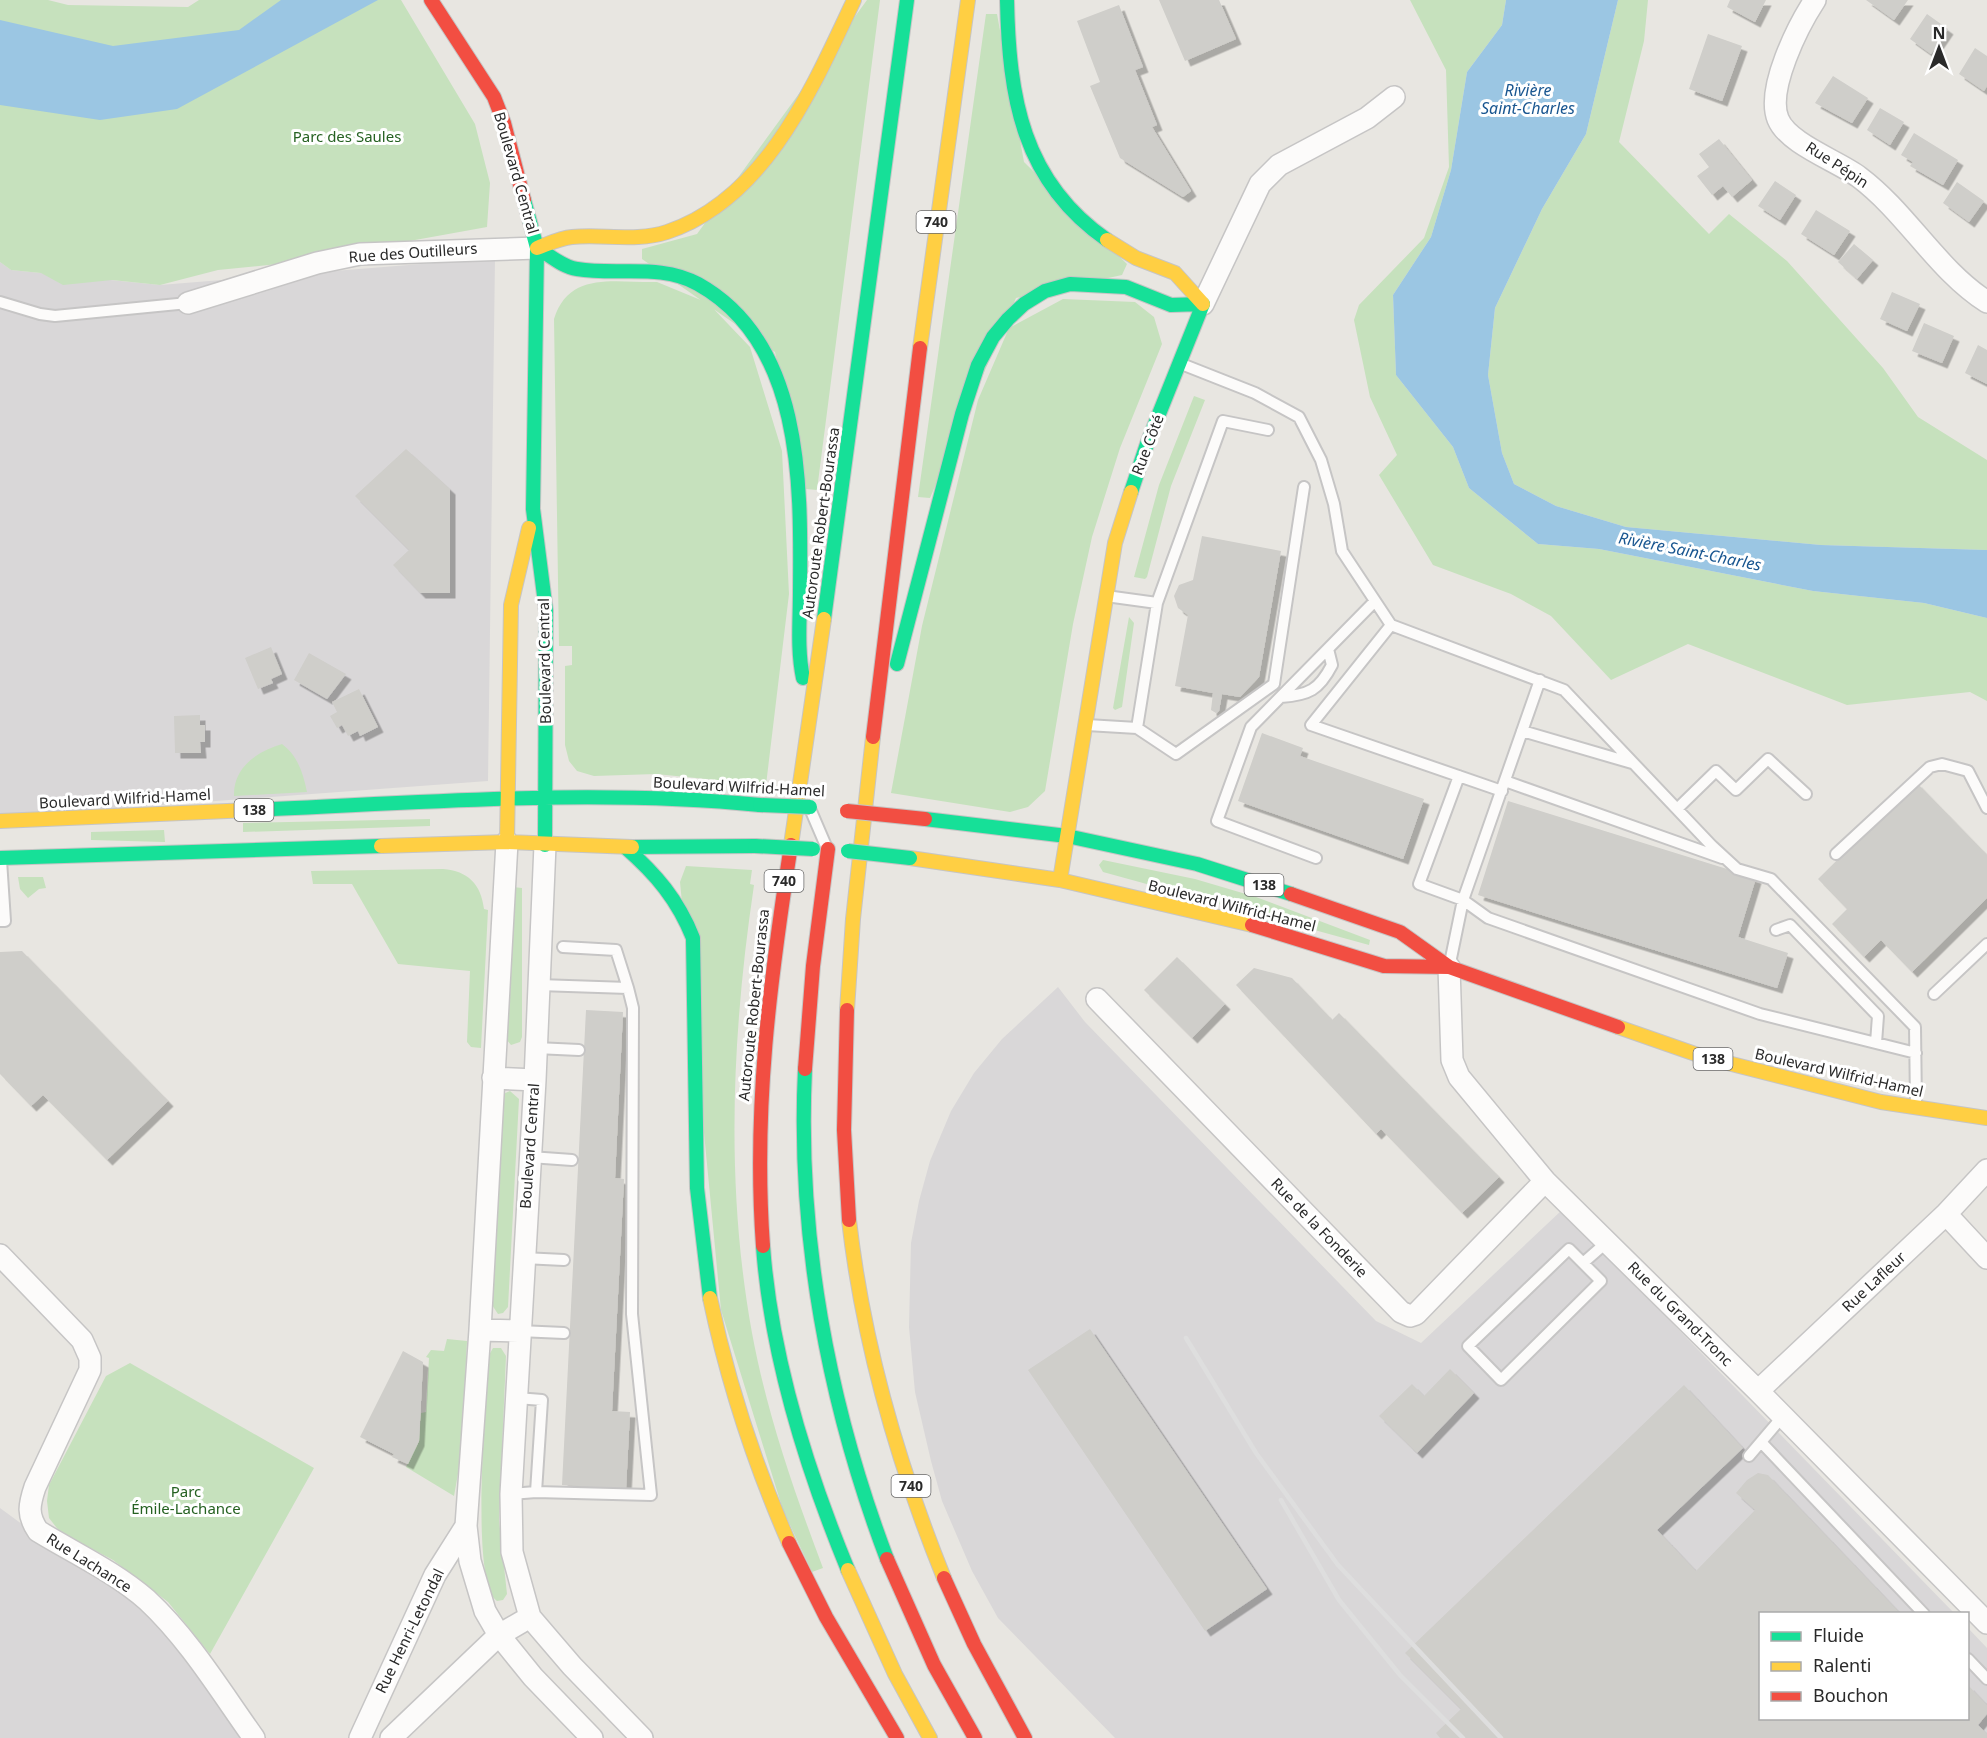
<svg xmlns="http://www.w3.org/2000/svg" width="1987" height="1738" font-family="'Noto Sans',sans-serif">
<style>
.industrial{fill:#d9d7d8}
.green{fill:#c6e1bd}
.water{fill:#9bc6e3}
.building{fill:#cfceca;filter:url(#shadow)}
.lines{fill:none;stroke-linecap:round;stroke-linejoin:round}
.lane-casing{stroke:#c6c5c5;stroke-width:14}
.street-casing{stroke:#c6c5c5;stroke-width:24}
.fast-casing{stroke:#c6c5c5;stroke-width:16}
.slow-casing{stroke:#c6c5c5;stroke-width:16}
.jam-casing{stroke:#c6c5c5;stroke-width:16}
.lane{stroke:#fcfbfa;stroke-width:10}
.street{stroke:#fcfbfa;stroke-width:21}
.fast{stroke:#16e098;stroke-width:14}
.slow{stroke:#ffcf43;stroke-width:14}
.jam{stroke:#f24e42;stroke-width:14}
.rail{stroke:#dedede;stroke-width:4.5}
.fast-bridge-casing{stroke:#c4c4c2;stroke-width:16;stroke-linecap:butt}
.jam-bridge-casing{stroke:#c4c4c2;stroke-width:16;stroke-linecap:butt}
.fast-bridge{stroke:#16e098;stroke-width:14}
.jam-bridge{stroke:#f24e42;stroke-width:14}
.labels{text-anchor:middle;stroke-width:6;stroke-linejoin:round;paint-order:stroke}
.shield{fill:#fff;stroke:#6a6a6a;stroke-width:1.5}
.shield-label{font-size:14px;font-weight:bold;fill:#2a2a2a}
.park-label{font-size:15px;fill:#256121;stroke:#fff}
.street-label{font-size:15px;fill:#2a2a2a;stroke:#fff}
.water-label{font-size:16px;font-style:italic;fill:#195690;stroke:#fff}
</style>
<defs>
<filter id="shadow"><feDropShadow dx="5.5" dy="5.5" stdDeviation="0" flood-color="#0004"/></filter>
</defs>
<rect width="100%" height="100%" fill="#e8e6e1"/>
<path class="industrial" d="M495,258L488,781L0,817V262L11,270L160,285Z
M1058,987L1085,1022L1376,1321L1421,1343L1562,1210L1954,1613L1760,1614V1718H1968V1628L1987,1648V1738H1115L998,1618L972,1571L942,1501L931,1461L915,1392L909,1327L911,1243L919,1201L930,1161L951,1111L974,1073L1002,1039Z
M0,1508L60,1552L149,1609L250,1738H0Z"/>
<path class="green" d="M0,0H48L68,5L188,7L199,0H290L241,34L112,51L0,25Z
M359,0H401L475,124L490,183L487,227L288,263L218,270L160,285L112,280L63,285L41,273L11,270L0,262V98Z
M867,0H880L817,490L806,489L775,352L642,259V249L697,234Z
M1410,0H1506L1502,25L1467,72L1451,170L1431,237L1393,295L1396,375L1453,447L1469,488L1538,544L1599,549L1813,591L1924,603L1987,618V701L1970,692L1847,705L1688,644L1611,680L1551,616L1511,594L1433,565L1379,475L1397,455L1370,397L1354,320L1359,305L1424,238L1449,167L1446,70Z
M1618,0H1648L1644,41L1619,142L1709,234L1729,214L1787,261L1883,368L1918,417L1987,460V550L1821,545L1626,527L1556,506L1514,484L1502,453L1488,375L1495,308L1542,209L1586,134Z
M986,14H997L1024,162L1127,264L1122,275L1016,298L930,498L918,497Z
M657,282L708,303L750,347L782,451L789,594L766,785L656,774L594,776L577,771L569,761L565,745V666L572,665V646H559L554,319C569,270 616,283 657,282Z
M1063,299L1135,302L1154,317L1162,344L1120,448L1092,537L1073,624L1045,791L1028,807L1010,812L891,793L922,626L978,400L1009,328Z
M1194,396L1205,400L1171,486L1147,577L1145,579L1134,577L1159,485Z
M1129,617L1134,623L1122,707L1115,710L1113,708Z
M282,744C298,756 303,773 307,792L234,796C233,767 258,751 282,744Z
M430,819V826L243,832V823Z
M164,830L165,842L91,840V832Z
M1103,860L1195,879L1256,897L1370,940L1369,945L1103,872L1099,865Z
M686,866L752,870L750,884L754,885C732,1033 725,1184 752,1333C767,1414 794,1491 823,1568L812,1572L783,1510L721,1310L680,882Z
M443,869C468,871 481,884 484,909L488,910L481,1048L471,1047L467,1042L470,971L398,964L352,884H313L311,871Z
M18,877H43L46,888L39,889L28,898L20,889Z
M513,887L522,888V1037L520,1042L511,1045L505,1038Z
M510,1091L519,1099L508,1307L503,1313L498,1314L492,1305L503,1094Z
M447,1339L467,1341L461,1457L454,1496L406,1467L419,1441L421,1413L426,1412L429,1358L426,1357L431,1350L444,1351Z
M493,1348H501L506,1356L499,1520L507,1594L503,1600L497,1601C469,1582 487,1393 489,1355Z
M130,1363L314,1468L210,1654L168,1602L113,1560L60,1532L49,1518L47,1501L49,1485L106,1376Z"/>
<path class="water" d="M281,0H378L177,109L100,120L0,105V20L113,46L239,30Z
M1506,0H1618L1586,134L1542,209L1495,308L1488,375L1502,453L1514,484L1556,506L1626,527L1821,545L1987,550V618L1924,603L1813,591L1599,549L1538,544L1469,488L1453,447L1396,375L1393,295L1431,237L1451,170L1467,72L1502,25Z"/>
<path class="building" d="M1159,0H1219L1236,39L1185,61Z
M1730,0H1766L1755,22L1727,7Z
M1866,0H1908L1894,20Z
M1119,5L1143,67L1135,70L1157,125L1152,127L1191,191L1183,197L1120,158L1090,86L1100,82L1077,21Z
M1927,14L1948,29L1931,54L1910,39Z
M1708,34L1742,46L1722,101L1689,89Z
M1975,48L1987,56V86L1984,91L1959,74Z
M1833,76L1868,98L1852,123L1815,103Z
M1880,108L1904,122L1890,145L1867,130Z
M1914,133L1958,160L1943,185L1910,166L1913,162L1901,155Z
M1719,139L1752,180L1732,197L1723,186L1712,195L1697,176L1709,167L1699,154Z
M1775,181L1796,195L1780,220L1758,206Z
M1957,182L1984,201L1969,222L1943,203Z
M1816,210L1850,231L1834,255L1801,234Z
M1854,244L1873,260L1857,279L1838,262Z
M1892,292L1920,304L1907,331L1880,319Z
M1924,323L1954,336L1942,363L1912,351Z
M1978,345L1987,350V384L1965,373Z
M406,449L450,489V593H420L393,565L409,550L355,496Z
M1202,536L1281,551L1259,677L1240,697L1222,694L1219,711L1216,713L1211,710L1213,693L1175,686L1188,615L1178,608L1174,596L1179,585L1193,580Z
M271,647L282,674L271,679L273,683L258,689L245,658Z
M309,653L346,674L327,699L294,680Z
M359,689L378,727L360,736L358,731L348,736L342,725L337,728L330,716L337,712L332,702Z
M200,715V725H205V742H200L201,753H175L174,716Z
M1262,733L1303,748L1300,756L1424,799L1403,859L1238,801Z
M1916,782L1987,855V898L1912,972L1881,940L1864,957L1832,924L1847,909L1818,879Z
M1508,801L1756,878L1738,937L1788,953L1777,988L1478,895Z
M22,951L168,1101L107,1160L43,1095L31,1106L0,1074V952Z
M1177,957L1225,1004L1192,1038L1144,990Z
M1254,968L1292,978L1332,1020L1339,1013L1499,1177L1462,1213L1381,1129L1376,1134L1236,985Z
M586,1010L623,1012L615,1178L624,1179L612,1411L630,1412L626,1489L562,1485Z
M1090,1329L1267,1589L1205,1631L1028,1370Z
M403,1351L423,1362L419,1441L408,1464L392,1457L394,1454L360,1437Z
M1450,1369L1474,1393L1417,1453L1379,1416L1412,1384L1424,1396Z
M1684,1385L1743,1448L1657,1530L1696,1571L1755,1510L1736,1493L1747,1480L1758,1473L1768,1475L1901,1614H1760V1718H1968V1685L1987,1705V1714L1978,1725L1987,1734V1738H1440L1436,1733L1461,1709L1405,1653Z"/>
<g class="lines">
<defs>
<path id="lane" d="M0,302L40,314L55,316L188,303
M1179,363L1255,393L1299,417L1321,460L1334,504L1342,551L1391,625L1564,690L1712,846L1737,869L1771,879L1915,1027L1916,1105
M1106,596L1157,603
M1391,625L1311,725L1502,791
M1281,697C1309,695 1319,690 1332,665L1328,649
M1087,725L1137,728L1176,754L1274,684L1304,487
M1137,728L1157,603L1223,421L1268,430
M1522,731L1632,763
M1459,776L1419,884L1463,900L1488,918L1760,1014L1916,1053
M1505,781L1722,858
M1677,809L1716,771L1736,790L1768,759L1806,794
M811,811L826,846
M1836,854L1930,767L1942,764L1968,771L1987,808
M1316,858L1217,821L1251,727L1375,601
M0,921H5L1,860
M1776,930L1790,925L1878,1016L1876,1043
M563,947L616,950L628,988
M1450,963L1463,900L1540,680
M1934,994L1987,944
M536,1048L579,1050
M530,1157L572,1160
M1569,1249L1601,1281L1501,1380L1468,1346Z
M523,1258L564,1260
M1583,1263L1607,1242
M519,1331L564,1333
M1761,1442L1924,1614
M1749,1456L1783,1416
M536,1492L651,1495L632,1314L633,1008L628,988L539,985
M511,1494L536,1492L542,1400L517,1398
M1968,1659L1987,1679"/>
<path id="street" d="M1815,0C1798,26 1766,89 1778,119C1788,144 1838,161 1859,177C1907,213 1937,270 1987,302
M188,303L317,263L360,254L537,248
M1203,304L1260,184L1279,165L1367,118L1394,97
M507,842L480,1330L466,1526L470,1561L485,1611L499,1635L533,1677L592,1738
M545,845L535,1080L511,1494L512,1552L530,1617L572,1666L642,1738
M1449,967L1452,1060L1459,1077L1545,1181L1758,1391L1987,1623
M1097,999L1401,1312L1410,1316L1416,1314L1545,1181
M493,1078L535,1080
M1946,1214L1987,1258
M0,1255L82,1340L90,1358V1370L35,1487C29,1505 27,1515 38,1531C74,1553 115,1572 147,1600C189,1639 221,1692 254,1738
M480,1330L519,1331
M1758,1391L1946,1214L1987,1170
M360,1738L435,1575L466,1526
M391,1738L499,1635L530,1617"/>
<path id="fast" d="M1007,0C1009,97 1022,181 1107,240
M524,200L537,248L533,509L546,611L545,845
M537,248C550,255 562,267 577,269C618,276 660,263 698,284C804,343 801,486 800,592C800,621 797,649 803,678
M1131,492L1147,444L1203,304
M824,619L907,0
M897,664L962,414L978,365L993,337L1008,319L1024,304L1045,291L1070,284L1126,287L1171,305L1203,304
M250,810C419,803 591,788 760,805
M925,819L1067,836L1197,864L1291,894
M625,847C656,874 678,900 693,938L697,1188L710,1298
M632,847L755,846
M0,858L381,846
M805,1069C797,1236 828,1403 887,1559
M763,1246C771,1356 806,1468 848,1570"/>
<path id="slow" d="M1107,240L1136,258L1175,273L1203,304
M537,248C548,244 560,238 572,237C603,234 637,242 667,232C766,199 813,87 854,0
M920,348L968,0
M0,821L250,810
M507,842L511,605L529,528
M791,845L824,619
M381,846L507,842L632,847
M910,858L1060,880L1252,925
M1060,880L1115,543L1131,492
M847,1010L853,919L873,737
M1618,1027L1704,1057L1881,1102L1987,1118
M849,1220C863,1343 898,1464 944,1578
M710,1298C728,1383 754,1463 789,1543
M848,1570L895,1674L930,1738"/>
<path id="jam" d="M431,0L494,97L504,123L524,200
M873,737L920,348
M1291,894L1400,932L1449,967L1618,1027
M1252,925L1384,966L1449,967
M847,1010L844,1130L849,1220
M805,1069L813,966L828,849
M763,1246C753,1109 770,980 791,845
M789,1543L826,1617L897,1738
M887,1559L934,1665L975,1738
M944,1578L974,1644L1025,1738"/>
</defs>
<use href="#lane" class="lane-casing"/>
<use href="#street" class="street-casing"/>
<use href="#fast" class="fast-casing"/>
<use href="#slow" class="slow-casing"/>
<use href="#jam" class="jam-casing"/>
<use href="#lane" class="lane"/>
<use href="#street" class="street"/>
<use href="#fast" class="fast"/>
<use href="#slow" class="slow"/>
<use href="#jam" class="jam"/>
<path class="rail" d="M1186,1338L1256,1453L1338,1565L1501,1738
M1281,1500L1339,1600L1400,1675L1463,1738"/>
<defs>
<path id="fast-bridge" d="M760,805L810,807
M755,846L813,849
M848,851L910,858"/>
<path id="jam-bridge" d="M847,811L925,819"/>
</defs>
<use href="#fast-bridge" class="fast-bridge-casing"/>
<use href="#jam-bridge" class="jam-bridge-casing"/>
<use href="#fast-bridge" class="fast-bridge"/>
<use href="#jam-bridge" class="jam-bridge"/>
</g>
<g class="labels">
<g class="shield">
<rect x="916.5" y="211" width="39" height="22" rx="4.5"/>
<rect x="234.5" y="799" width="39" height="22" rx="4.5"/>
<rect x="764.5" y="870" width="39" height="22" rx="4.5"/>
<rect x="1244.5" y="874" width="39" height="22" rx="4.5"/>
<rect x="1693.5" y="1048" width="39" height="22" rx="4.5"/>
<rect x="891.5" y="1475" width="39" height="22" rx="4.5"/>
</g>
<g class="shield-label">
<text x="936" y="227">740</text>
<text x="254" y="815">138</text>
<text x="784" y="886">740</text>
<text x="1264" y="890">138</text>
<text x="1713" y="1064">138</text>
<text x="911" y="1491">740</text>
</g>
<g class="park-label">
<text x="347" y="142">Parc des Saules</text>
<text x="186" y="1497">Parc<tspan x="186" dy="17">Émile-Lachance</tspan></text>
</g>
<g class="street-label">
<text transform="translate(1837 165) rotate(33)" y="5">Rue Pépin</text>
<text transform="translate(516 173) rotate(74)" y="5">Boulevard Central</text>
<text transform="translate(413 253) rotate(-4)" y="5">Rue des Outilleurs</text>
<text transform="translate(1148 445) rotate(-69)" y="5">Rue Côté</text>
<text transform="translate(821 523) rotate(-82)" y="5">Autoroute Robert-Bourassa</text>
<text transform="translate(545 661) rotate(-91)" y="5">Boulevard Central</text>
<text transform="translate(739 787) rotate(3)" y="5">Boulevard Wilfrid-Hamel</text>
<text transform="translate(125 799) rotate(-3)" y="5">Boulevard Wilfrid-Hamel</text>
<text transform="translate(1232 906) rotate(14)" y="5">Boulevard Wilfrid-Hamel</text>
<text transform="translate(754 1005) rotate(-84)" y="5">Autoroute Robert-Bourassa</text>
<text transform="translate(1839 1073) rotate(13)" y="5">Boulevard Wilfrid-Hamel</text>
<text transform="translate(530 1146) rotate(-86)" y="5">Boulevard Central</text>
<text transform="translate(1319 1228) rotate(46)" y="5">Rue de la Fonderie</text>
<text transform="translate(1874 1282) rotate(-43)" y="5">Rue Lafleur</text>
<text transform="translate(1680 1314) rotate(45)" y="5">Rue du Grand-Tronc</text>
<text transform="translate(89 1563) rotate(32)" y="5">Rue Lachance</text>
<text transform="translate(410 1631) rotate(-64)" y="5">Rue Henri-Letondal</text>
</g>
<g class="water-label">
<text x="1528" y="96">Rivière<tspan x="1528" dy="18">Saint-Charles</tspan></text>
<text transform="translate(1690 551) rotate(11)" y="6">Rivière Saint-Charles</text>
</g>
</g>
<rect x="1759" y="1612" width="210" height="108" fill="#ffffff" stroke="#aaaaaa" stroke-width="1.5"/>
<rect x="1771" y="1632" width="30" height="9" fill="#16e098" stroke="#aaaaaa" stroke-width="1.5"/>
<text x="1813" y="1642" font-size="18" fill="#2a2a2a">Fluide</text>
<rect x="1771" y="1662" width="30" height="9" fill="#ffcf43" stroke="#aaaaaa" stroke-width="1.5"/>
<text x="1813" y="1672" font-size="18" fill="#2a2a2a">Ralenti</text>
<rect x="1771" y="1692" width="30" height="9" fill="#f24e42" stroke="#aaaaaa" stroke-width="1.5"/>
<text x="1813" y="1702" font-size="18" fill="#2a2a2a">Bouchon</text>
<g transform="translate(1939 48)" stroke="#ffffff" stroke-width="4.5" paint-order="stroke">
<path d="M0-4.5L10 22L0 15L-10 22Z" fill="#2a2a2a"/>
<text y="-9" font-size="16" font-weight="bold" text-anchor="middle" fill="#2a2a2a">N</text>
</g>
</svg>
